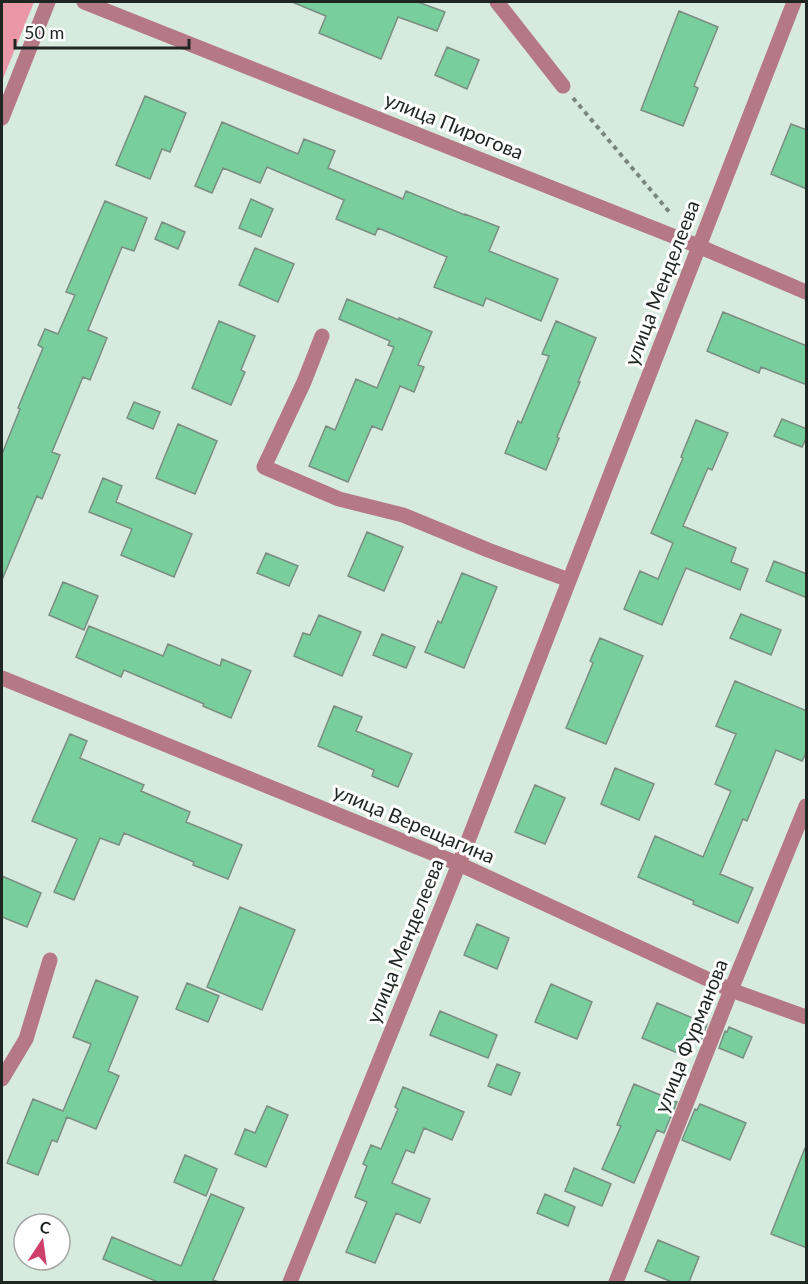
<svg xmlns="http://www.w3.org/2000/svg" width="808" height="1284" font-family="Lato,sans-serif">
<style>
.green{fill:#ea97a8}
.building{fill:#78cf9d;stroke:#7b8d81;stroke-width:1.5}
.lines{fill:none;stroke-linecap:round;stroke-linejoin:round}
.path{stroke:#79867e;stroke-width:4;stroke-dasharray:4.5 4.5;stroke-linecap:butt}
.minor{stroke:#b57985;stroke-width:15}
.labels{text-anchor:middle;stroke-width:6;stroke-linejoin:round;paint-order:stroke}
.street-label{font-size:20px;fill:#1f2622;stroke:#fff}
</style>
<rect width="100%" height="100%" fill="#d7eade"/>
<path class="green" d="M2,2H34L2,81Z"/>
<path class="building" d="M292,2H418L445,12L437,31L398,17L381,59L319,33L326,16Z
M679,11L718,27L694,86L698,88L683,126L641,110Z
M447,47L479,60L467,89L435,75Z
M145,96L186,113L170,152L162,149L150,179L116,165Z
M222,122L298,154L304,139L335,151L328,168L403,199L406,191L465,215V214L499,227L489,251L558,279L541,321L486,298L483,306L434,287L447,257L378,228L375,235L336,219L344,200L267,167L260,183L223,168L212,193L195,186Z
M791,124L807,130V189L771,174Z
M251,199L273,209L261,237L239,228Z
M105,201L147,218L134,251L122,247L88,330L107,338L90,380L83,377L52,452L60,455L42,499L37,496L2,580V454L20,409L18,408L43,348L38,345L45,329L58,334L75,295L66,292Z
M162,222L185,232L178,249L155,239Z
M255,248L294,264L278,302L239,285Z
M347,299L399,320V318L432,332L418,365L424,367L414,392L400,386L382,430L372,426L348,482L309,466L326,426L335,430L356,379L377,388L394,347L388,345L390,341L339,319Z
M723,312L807,346V385L761,367L759,373L707,351Z
M219,321L255,336L241,370L245,372L231,405L192,388Z
M556,321L596,338L578,382H580L557,437L559,438L546,470L505,453L518,421L521,423L549,356L542,354Z
M134,402L160,412L153,429L127,418Z
M782,419L807,429V436L802,447L774,436Z
M696,420L728,433L712,470L708,468L683,526L736,548L731,562L748,569L740,590L686,568L662,625L624,609L640,571L658,579L673,543L651,533L683,458L681,457Z
M178,424L217,441L195,494L156,478Z
M103,478L122,486L116,502L192,534L174,577L121,555L132,529L89,512Z
M367,532L403,547L384,591L348,576Z
M266,553L298,566L289,586L257,573Z
M774,561L807,574V598L766,581Z
M462,573L497,587L464,668L425,652L438,621L441,623Z
M63,582L98,596L84,630L49,615Z
M741,614L781,630L771,655L730,638Z
M319,615L361,632L342,676L294,656L303,633L310,635Z
M89,626L163,656L168,644L220,666L222,659L251,671L231,718L203,706L204,704L124,670L121,677L76,657Z
M382,634L415,647L406,668L373,655Z
M600,638L643,656L606,744L566,728L593,663L590,661Z
M735,681L807,711V751L802,761L776,750L747,821L743,819L720,874L753,888L738,923L693,904L694,901L638,877L655,836L703,857L731,791L715,784L736,734L716,726Z
M334,706L362,717L356,731L412,754L398,787L372,776L374,770L318,746Z
M70,734L87,741L80,758L144,785L141,791L190,812L186,822L242,845L228,879L193,865L194,862L124,833L119,845L100,838L74,900L54,892L77,839L32,821Z
M615,768L654,784L639,820L601,804Z
M535,785L565,798L545,844L515,832Z
M2,876L41,893L27,927L2,917Z
M240,907L295,930L262,1010L207,987Z
M477,924L509,938L497,969L464,955Z
M96,980L138,997L108,1071L119,1076L96,1129L67,1117L57,1142L52,1140L38,1175L7,1163L33,1099L63,1111L91,1044L73,1037Z
M187,983L219,996L208,1022L176,1009Z
M551,984L592,1002L577,1039L535,1022Z
M657,1003L707,1024L701,1041L688,1035L680,1054L642,1038Z
M440,1011L497,1035L488,1058L430,1035Z
M729,1027L752,1037L743,1058L719,1048L725,1031L727,1032Z
M497,1064L520,1073L511,1095L488,1086Z
M634,1084L677,1102L664,1133L657,1130L634,1183L602,1169L621,1126L617,1125Z
M403,1087L464,1112L452,1140L424,1128L414,1153L406,1150L392,1183L430,1199L420,1223L396,1213L375,1263L346,1252L367,1202L355,1197L367,1166L363,1164L371,1145L381,1149L398,1109L395,1107Z
M700,1104L746,1123L730,1160L682,1140L695,1109L697,1110Z
M267,1106L288,1115L266,1167L235,1154L245,1129L255,1133Z
M805,1148H807V1248L771,1234Z
M185,1155L217,1169L206,1196L174,1182Z
M574,1168L611,1184L602,1206L565,1191Z
M211,1194L244,1208L213,1280L219,1282H158L103,1259L112,1237L181,1266Z
M545,1194L575,1207L568,1226L537,1213Z
M658,1240L699,1257L689,1282H672L645,1271Z"/>
<g class="lines">
<path class="path" d="M573,98L671,214"/>
<path class="minor" d="M84,2L698,246L806,292
M497,2L563,86
M2,118L48,2
M322,336L304,382L264,467L339,499L403,515L488,550L569,580
M2,678L459,864L731,990L806,1017
M2,1079L26,1039L50,960
M290,1282L459,864L794,2
M616,1282L731,990L806,806"/>
</g>
<g class="labels">
<g class="street-label">
<text transform="translate(454 126) rotate(22)" y="7">улица Пирогова</text>
<text transform="translate(662 283) rotate(-69)" y="7">улица Менделеева</text>
<text transform="translate(414 824) rotate(23)" y="7">улица Верещагина</text>
<text transform="translate(405 941) rotate(-68)" y="7">улица Менделеева</text>
<text transform="translate(691 1036) rotate(-68)" y="7">улица Фурманова</text>
</g>
</g>
<rect width="808" height="1284" fill="none" stroke="#1f2622" stroke-width="6"/>
<g transform="translate(42 1242) rotate(13)"><circle r="28" fill="#ffffff" stroke="#a5a8a7" stroke-width="1.5"/>
<path d="M0-4.5L10 22L0 15L-10 22Z" fill="#ce3f6a"/>
<text y="-9" font-size="16" font-weight="bold" text-anchor="middle" fill="#1f2622">С</text>
</g>
<path d="M15 39v9h174v-9" fill="none" stroke="#1f2622" stroke-width="3"/>
<text x="24" y="39" font-size="18" fill="#1f2622" stroke="#ffffff" stroke-width="4.5" paint-order="stroke">50 m</text>
</svg>
